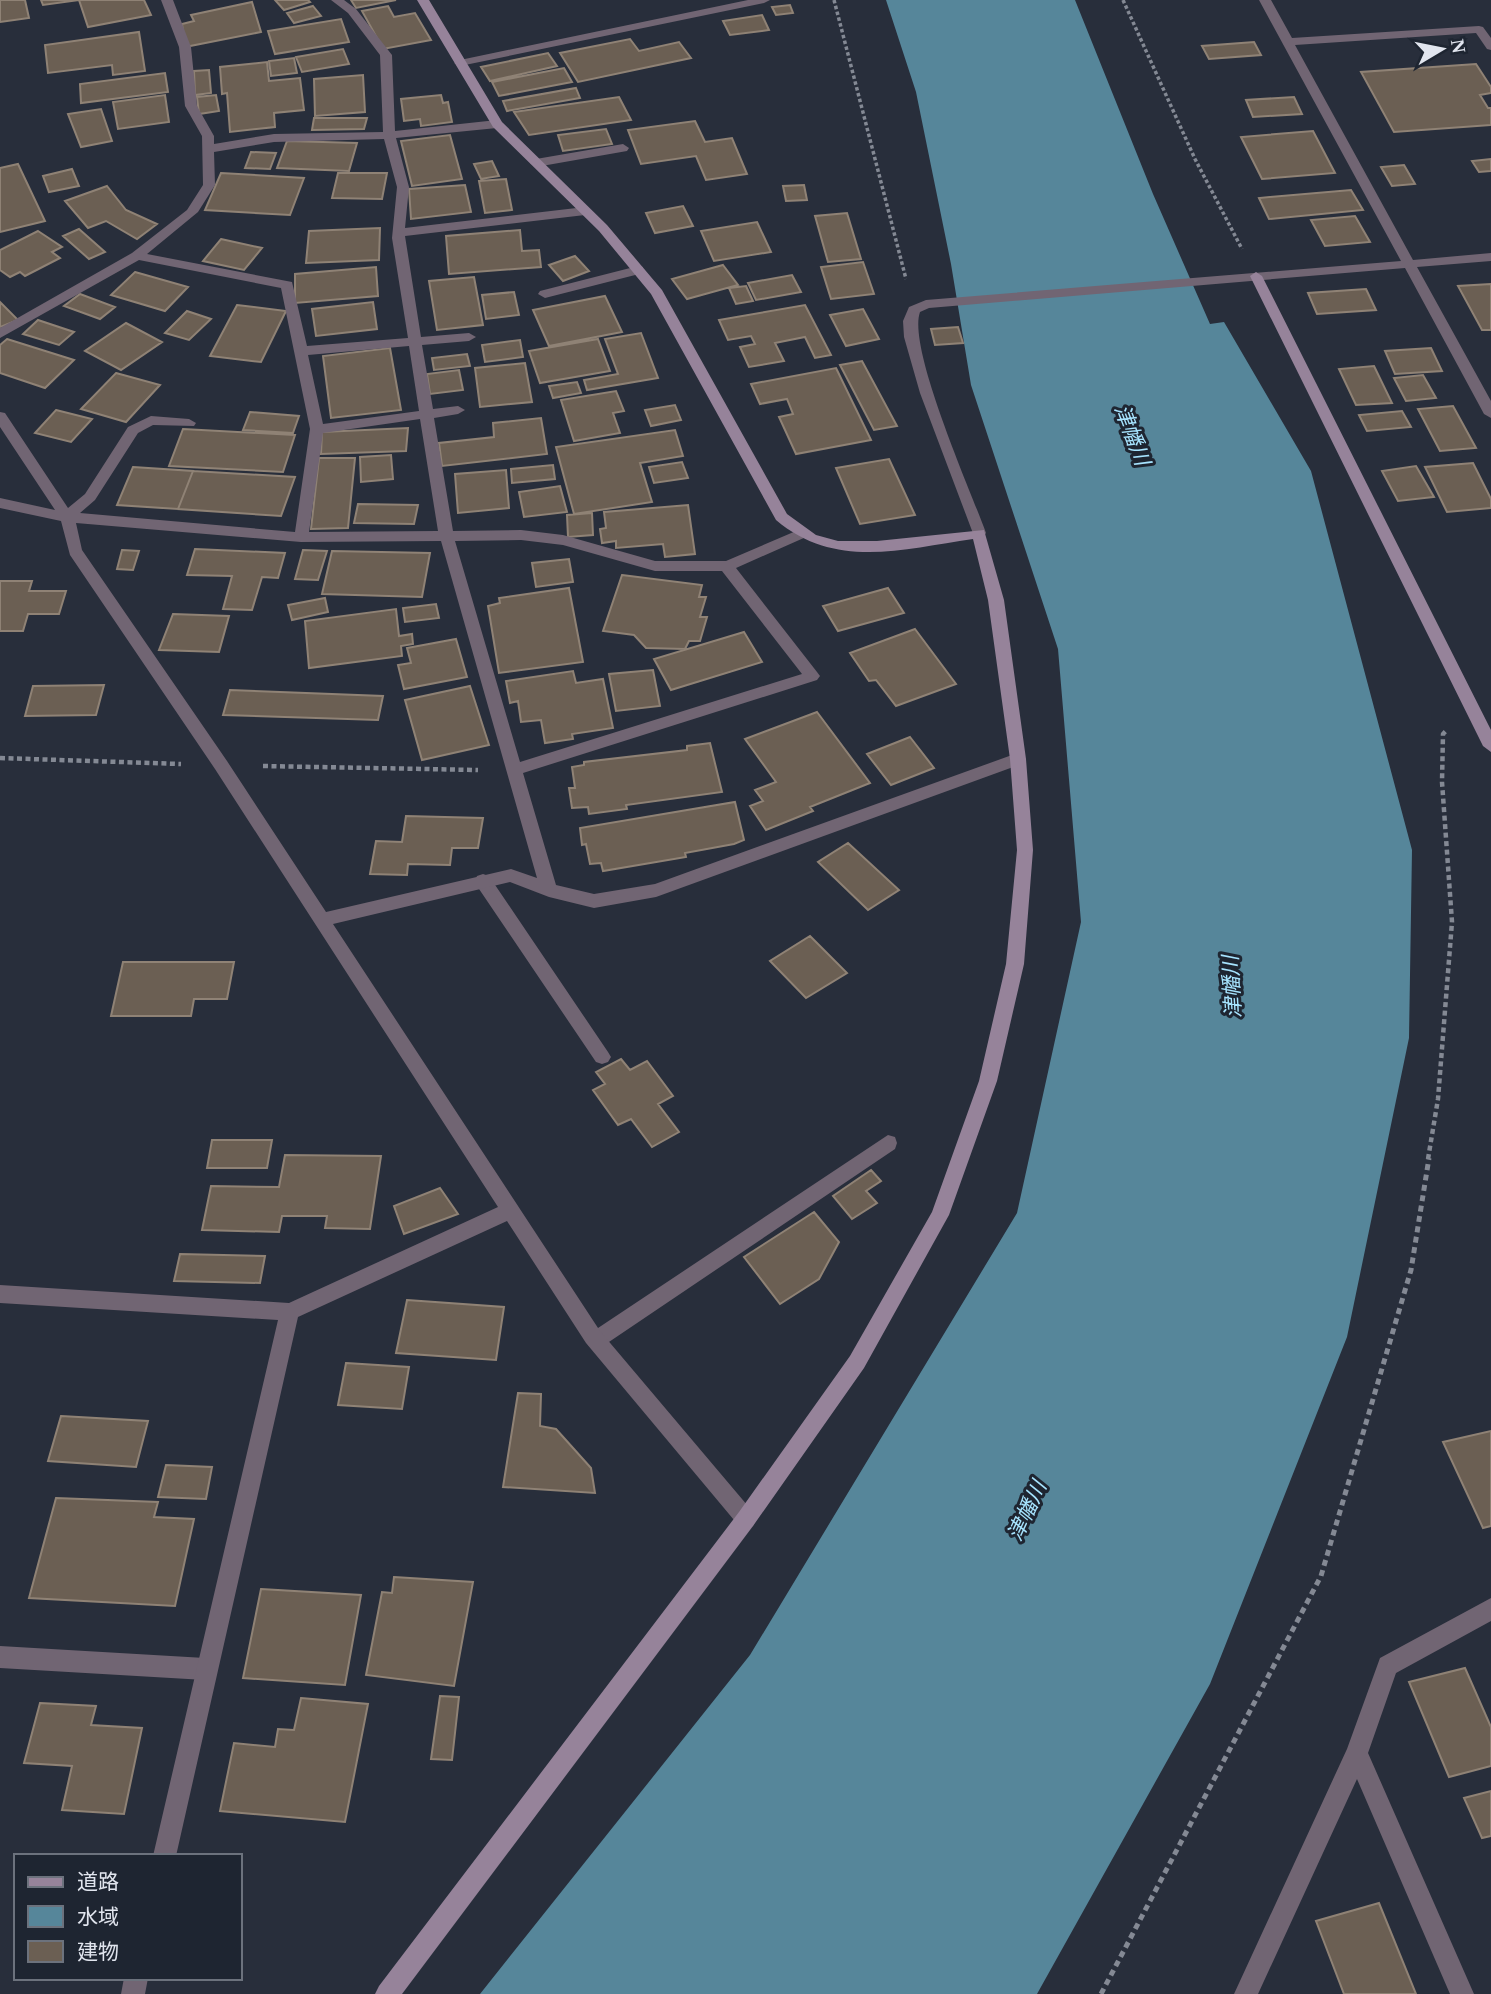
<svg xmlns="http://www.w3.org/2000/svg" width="1491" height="1994" font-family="'Times New Roman','Noto Sans JP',serif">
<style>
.water{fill:#56869a}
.building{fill:#6b5f53;stroke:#8f8275;stroke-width:2}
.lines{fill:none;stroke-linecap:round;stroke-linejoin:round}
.path-far2{stroke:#848994;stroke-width:3.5;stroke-dasharray:3.5 2.5;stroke-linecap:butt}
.path-far1{stroke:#848994;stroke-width:4.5;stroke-dasharray:5 3.5;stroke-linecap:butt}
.path{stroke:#848994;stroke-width:5;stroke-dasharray:6 4.5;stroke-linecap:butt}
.lane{fill:#716573;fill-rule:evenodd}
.street{fill:#716573;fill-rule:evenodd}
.secondary{fill:#96839a;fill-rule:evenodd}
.labels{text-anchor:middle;stroke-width:6;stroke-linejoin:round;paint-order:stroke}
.water-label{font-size:21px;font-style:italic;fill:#a7e4ff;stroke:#1e2531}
</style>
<rect width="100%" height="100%" fill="#282e3b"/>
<path class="water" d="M886,0H1075L1153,194L1210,324L1224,322L1311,471L1412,850L1409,1038L1347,1337L1210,1684L1037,1994H480L750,1655L1017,1213L1081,922L1058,649L971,385L951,264L916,92Z"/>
<path class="building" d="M0,0H25L29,18L0,22Z
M41,0H144L151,15L88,27L79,0L43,5Z
M275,0H308L310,2L284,10Z
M351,0H396L356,8Z
M252,2L261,32L185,47L182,24L194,21L191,15Z
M790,5L793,13L776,15L772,7Z
M313,6L321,16L294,23L287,13Z
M388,6L394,17L415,13L431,40L383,49L362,11Z
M762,15L769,30L730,35L723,21Z
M341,19L349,42L275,54L268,31Z
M139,32L145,71L113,75L112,65L48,73L45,45Z
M630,39L639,51L679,42L691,58L578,82L560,53Z
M1254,42L1261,55L1209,59L1202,46Z
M343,49L349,64L302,72L296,57Z
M548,53L557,66L490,81L481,67Z
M294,58L297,73L271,76L269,61Z
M267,62L269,81L300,78L304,110L274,113L275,127L230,132L227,93L222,94L220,67Z
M1476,64L1491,87V93L1480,95L1488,108H1491V125L1394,132L1361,72Z
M564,68L572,82L499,96L492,82Z
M209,70L211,93L195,95L194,71Z
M165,73L168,92L81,103L80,84Z
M363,75L365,112L315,116L314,79Z
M576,88L580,98L507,111L503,101Z
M165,95L169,122L118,129L113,102Z
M216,95L219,111L199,114L197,97Z
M441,95L443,103L448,102L452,122L421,126L420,119L404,121L401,99Z
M619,97L631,120L529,135L514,112Z
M1294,97L1302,114L1253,117L1246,100Z
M101,109L112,141L81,147L68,114Z
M314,118H367L364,129L312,130Z
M695,121L705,142L732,138L747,174L706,180L696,156L641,164L628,130Z
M606,129L612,144L563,151L558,135Z
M1313,131L1335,173L1262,179L1241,137Z
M450,135L462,179L412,186L401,141Z
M287,141L357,143L349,171L277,168Z
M251,152L276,153L270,169L245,168Z
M1491,159V171L1479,172L1472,161Z
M492,161L499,176L481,179L474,164Z
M18,164L45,221L0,232V168Z
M1404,165L1415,184L1392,186L1381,167Z
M72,169L79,186L49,192L43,176Z
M221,173L304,178L290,215L205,210Z
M338,173H387L382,199L332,198Z
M506,179L512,210L485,213L479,181Z
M465,185L471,212L411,219L409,189Z
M804,185L807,200L786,201L783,186Z
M107,186L126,210L157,224L137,239L106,221L88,228L65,201Z
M1351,190L1363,210L1269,219L1259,198Z
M683,206L693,226L655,233L646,213Z
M847,213L861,259L828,262L815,216Z
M1355,216L1370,242L1325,246L1311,220Z
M757,222L771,252L714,261L701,231Z
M380,228L379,260L306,263L309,231Z
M79,229L105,252L89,259L63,236Z
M520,230L522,251L539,250L541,267L449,274L446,236Z
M38,231L62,247L52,252L60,258L25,276L20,272L10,277L0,270V250Z
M221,239L262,248L244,270L203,261Z
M575,256L589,271L563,281L549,265Z
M863,262L874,294L831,299L821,267Z
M723,265L738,285L687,299L672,279Z
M376,267L378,296L295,303V274Z
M135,272L188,287L165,311L111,295Z
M792,275L801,292L756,300L748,283Z
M474,277L483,325L437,330L429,281Z
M1491,284V330H1482L1458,286Z
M746,286L753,301L736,304L729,288Z
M1366,289L1376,310L1317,314L1308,293Z
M514,292L519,315L486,319L482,295Z
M80,294L115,307L100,319L64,306Z
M605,296L622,332L549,346L533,310Z
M0,302L18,320L0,327Z
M373,302L377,329L316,336L312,309Z
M237,305L286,311L261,362L210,356Z
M805,305L831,355L815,358L805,337L775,343L784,361L749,367L740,347L755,344L751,336L728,340L719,320Z
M863,309L879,339L846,346L830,315Z
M187,311L211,319L189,340L165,333Z
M38,320L74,332L59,345L23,334Z
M126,323L162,342L121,370L85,351Z
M958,327L963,343L935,345L931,329Z
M641,333L658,378L587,390L584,380L618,374L605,339Z
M7,339L74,360L45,388L0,373V345Z
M598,339L610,371L540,383L529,351Z
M520,340L523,357L485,362L482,345Z
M390,348L401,410L331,418L323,356Z
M1431,348L1442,371L1395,374L1385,351Z
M467,354L470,366L434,370L432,358Z
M862,361L897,426L874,430L840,365Z
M525,363L532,402L480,407L475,368Z
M1374,366L1392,403L1356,405L1339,369Z
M836,368L871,440L796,454L779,417L793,414L787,399L760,404L751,384Z
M459,370L463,390L430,394L427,374Z
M116,373L160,385L126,422L81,409Z
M1423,375L1436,398L1406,401L1394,378Z
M577,382L581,393L553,398L549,386Z
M616,391L624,411L613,413L620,433L574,441L561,400Z
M675,405L681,420L651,426L645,410Z
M1453,406L1476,448L1440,451L1418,409Z
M56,410L92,419L71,442L35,433Z
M1402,411L1411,427L1367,431L1359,415Z
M250,412L299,416L293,433L243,430Z
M541,418L547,454L442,466L439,443L494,437L493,423Z
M408,428L406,451L321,454L322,432Z
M183,429L295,435L283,472L169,466Z
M675,430L683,456L640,463L652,502L574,514L556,447Z
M391,455L393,479L361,482L360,457Z
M319,458H355L348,528L311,529Z
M889,459L915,515L860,524L836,468Z
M682,462L688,478L654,483L649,467Z
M1473,463L1491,499V508L1447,512L1425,467Z
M553,465L555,479L512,483L511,469Z
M1416,466L1434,497L1398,501L1382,471Z
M133,467L193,471L178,509L117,505Z
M506,470L509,508L458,513L455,474Z
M193,471L295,477L281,516L178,509Z
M560,486L567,512L524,517L519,492Z
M358,504L418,505L414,524L354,523Z
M688,505L695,554L665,557L663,544L616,548V541L602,543L600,529L606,528L604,512Z
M592,513L593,535L568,537L567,515Z
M195,549L285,553L278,578L262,577L252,610L223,609L232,576L187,575Z
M122,550L139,551L133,570L117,569Z
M303,550L327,551L318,580L295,579Z
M332,551L430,553L422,597L322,594Z
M569,559L573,582L536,587L532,563Z
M622,575L702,585L699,597H706L700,617H707L700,641H689L685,649L646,648L634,635L603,631Z
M0,581H32L29,591H66L59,614H28L23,631H0Z
M569,588L583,662L499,673L488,606L500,603L499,598Z
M888,588L904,613L838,631L823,606Z
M325,598L328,612L292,620L288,605Z
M436,604L439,618L405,622L403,608Z
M396,609L399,636L412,634L413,644L401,646L402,656L309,668L305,621Z
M173,614L229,616L219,652L159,650Z
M915,629L956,684L896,706L876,680L869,681L850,653Z
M744,632L762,662L671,690L654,659Z
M456,639L467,677L404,689L398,665L411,663L407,648Z
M653,670L660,706L616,711L609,674Z
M573,671L576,683L603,679L613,728L572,734L573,739L545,743L541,720L521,722L518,701L510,703L506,681Z
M104,685L96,715L25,716L33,686Z
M470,686L489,745L422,760L405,700Z
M230,690L383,696L378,720L223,715Z
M817,712L870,783L810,807L813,811L766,830L750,806L763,801L755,790L776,782L745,739Z
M910,737L934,768L891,785L867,754Z
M710,743L722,792L626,805L627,809L589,814L588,807L572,808L569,788H575L572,767L584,765V762L687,750V746Z
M735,802L744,840L734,844L685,853L686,857L603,871L601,863L590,864L586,844L582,845L580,828Z
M406,816L483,818L478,848H452L450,865L408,864L407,875L370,874L376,841L402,842Z
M848,843L899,890L868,910L818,862Z
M810,936L847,973L806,998L770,961Z
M123,962H234L227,999H194L191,1016H111Z
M621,1059L630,1070L647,1061L673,1096L658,1104L679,1132L652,1147L631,1119L618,1125L593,1090L605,1084L596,1072Z
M212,1140H272L267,1168H207Z
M285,1155L381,1156L370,1229L325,1228L327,1216H282L279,1232L202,1230L211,1186L279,1187Z
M871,1170L881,1181L866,1191L877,1203L852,1219L833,1196Z
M440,1188L458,1214L404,1234L394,1206Z
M814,1212L839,1242L819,1279L780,1304L744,1257Z
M180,1254L265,1256L260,1283L174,1281Z
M407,1300L504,1307L496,1360L396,1353Z
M346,1363L409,1367L402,1409L338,1405Z
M518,1393L541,1394L540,1426L556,1429L591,1468L595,1493L503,1487Z
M61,1416L148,1421L136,1467L48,1461Z
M1491,1431V1526L1483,1528L1443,1442Z
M166,1465L212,1467L206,1499L158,1497Z
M56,1498L158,1502L154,1517L194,1519L175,1606L29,1598Z
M394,1577L473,1582L454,1686L366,1675L382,1592L392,1593Z
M261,1589L361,1595L345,1685L243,1678Z
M1465,1668L1491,1727V1766L1449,1777L1409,1682Z
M440,1696L459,1697L452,1760L431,1759Z
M301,1698L368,1704L345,1822L220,1811L234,1743L275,1747L278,1729L294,1730Z
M40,1703L96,1706L91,1725L142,1728L124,1814L62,1810L72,1766L24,1763Z
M1491,1791V1836L1482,1838L1464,1798Z
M1379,1903L1416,1994H1344L1316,1921Z"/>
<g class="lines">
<path class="path-far2" d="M834,0L906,279
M1123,0L1195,159L1242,249"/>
<path class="path-far1" d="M0,758L181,764
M263,766L478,770
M1428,1159L1438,1099L1452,922L1442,782L1443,734L1446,731"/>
<path class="path" d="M1101,1994L1321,1576L1411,1270L1429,1158"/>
<path class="lane" d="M483,874L489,876L608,1052L611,1057L608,1062L602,1064L596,1062L477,886L475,881L477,876Z
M888,1135L895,1137L897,1143L895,1149L603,1346L596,1349L589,1346L586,1340L589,1334Z
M0,1646L205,1658L213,1661L216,1669L213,1677L205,1680L0,1668Z"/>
<path class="street" d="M161,0H173L191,47L197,106L214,136V144L274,134L383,132L380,55L348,13L331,0H344L356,9L392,55L395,131L497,120L503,124L497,128L396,138L409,187L405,228L585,207L591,211L585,215L405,236L421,337L469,333L476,337L469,341L422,345L433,409L458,406L465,410L458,414L434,418L453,531L521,530L563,535L655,561H726L796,531L801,529L808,534L806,537L736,568L817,672L820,676L817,680L523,773L556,885L594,894L655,884L1012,755L1018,753L1026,759L1024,763L656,897L594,908L549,897L510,882L333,924L600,1331L753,1512L756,1519L753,1526L746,1529L739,1526L586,1343L507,1221L298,1317L176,1856H153L278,1320L0,1303V1285L289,1303L498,1207L215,769L70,555L61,521L0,508V498L55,510L0,427V412L5,413L68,508L85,494L128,427L151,416L189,419L196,423L194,426L153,425L138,433L95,500L80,513L295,532L310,429L281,288L139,260L0,338V328L132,253L187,210L203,185L202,136L185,106L179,47ZM384,139L397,187L392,238L408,338L307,346L292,282L147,254L198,212L215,185L214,152L274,142ZM409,346L419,411L323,424L308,355ZM420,419L438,531L309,532L323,433ZM76,523L301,542L441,541L537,878L511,869L326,912L227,761L82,550ZM521,540L563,545L655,571H722L802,674L520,762L455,541Z
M748,0H770L764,3L460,66L454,63L460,60Z
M1259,0H1271L1292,38L1479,26L1483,27L1491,38V50L1487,49L1476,33L1295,45L1413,260L1491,253V261L1417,267L1491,401V418L1484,414L1405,268L929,308L920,312C907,348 971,491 986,533L984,536H974L920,393L904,337L903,321L909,307L926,300L1401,261Z
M623,144L629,148L627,151L536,167L530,163L536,159Z
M638,266L643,267V273L545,298L538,294L540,291Z
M1491,1598V1621L1396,1673L1368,1753L1474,1994H1450L1357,1779L1258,1994H1234L1347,1749L1380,1658Z
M124,1978H148L145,1994H121Z"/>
<path class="secondary" d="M417,0H429L502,122L607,225L662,290L787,514L816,535L838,541H877L984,530L1004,600L1026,759L1033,850L1024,964L997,1081L949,1215L864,1368L753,1526L402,1994H375L379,1986L739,1512L850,1356L932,1212L979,1081L1006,964L1017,850L1010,759L988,600L973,539C903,549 835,570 776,520L651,294L599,231L493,127Z
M1256,272L1262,276L1491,730V752L1483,746L1250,276Z"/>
</g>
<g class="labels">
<g class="water-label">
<text transform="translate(1132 435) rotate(69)" y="7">津幡川</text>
<text transform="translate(1232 987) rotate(-93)" y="7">津幡川</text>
<text transform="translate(1027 1511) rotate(-65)" y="7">津幡川</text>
</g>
</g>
<rect x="14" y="1854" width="228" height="126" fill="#1e2531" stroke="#6c727d" stroke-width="2"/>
<rect x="28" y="1877" width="35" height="10" fill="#96839a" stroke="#6c727d" stroke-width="2"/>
<text x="77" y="1889" font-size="21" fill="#e1e5ee">道路</text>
<rect x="28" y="1906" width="35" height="21" fill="#56869a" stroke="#6c727d" stroke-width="2"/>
<text x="77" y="1924" font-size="21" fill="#e1e5ee">水域</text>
<rect x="28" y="1941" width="35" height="21" fill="#6b5f53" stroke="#6c727d" stroke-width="2"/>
<text x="77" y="1959" font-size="21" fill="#e1e5ee">建物</text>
<g transform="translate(1442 49) rotate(80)" stroke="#1e2531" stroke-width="5" paint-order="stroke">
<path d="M0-5L12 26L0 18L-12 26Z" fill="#e1e5ee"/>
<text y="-10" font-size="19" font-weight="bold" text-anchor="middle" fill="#e1e5ee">N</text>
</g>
</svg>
